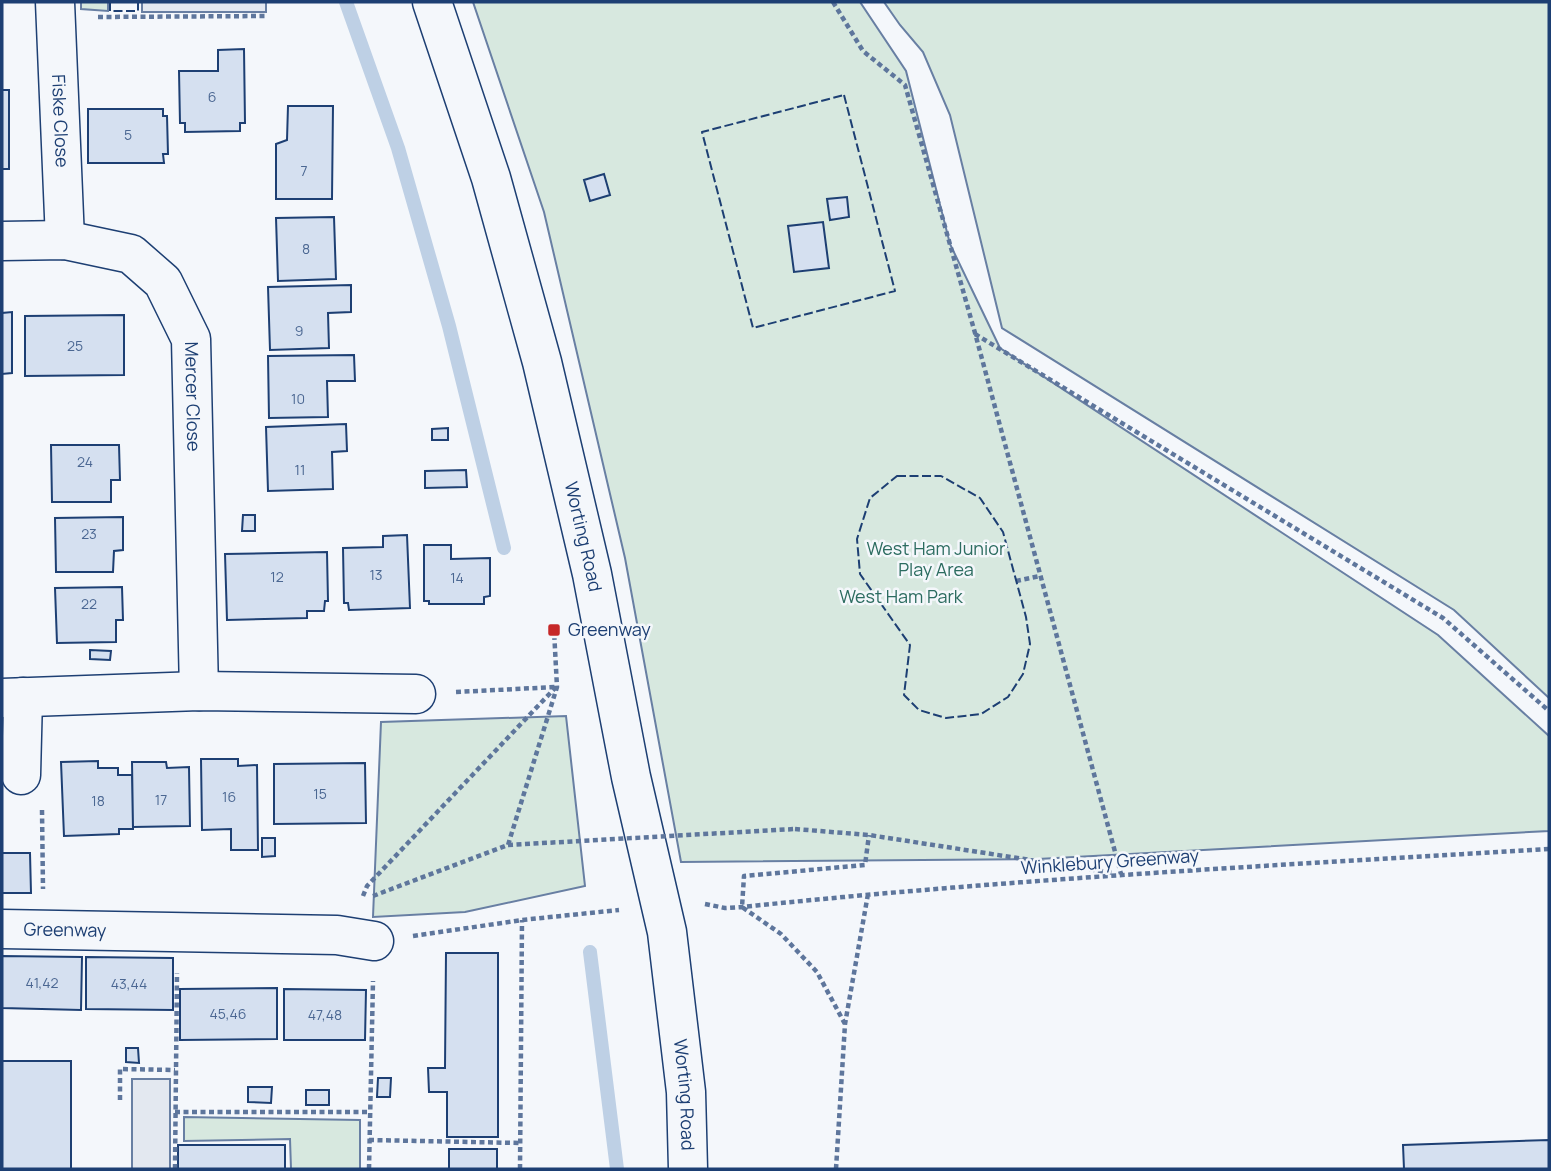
<svg xmlns="http://www.w3.org/2000/svg" width="1551" height="1171" font-family="Manrope,sans-serif">
<style>
.green{fill:#d7e8df;stroke:#687fa3;stroke-width:2}
.parking{fill:#e3e8f0;stroke:#687fa3;stroke-width:2}
.lines{fill:none;stroke-linecap:round;stroke-linejoin:round}
.stream{stroke:#bed0e5;stroke-width:14}
.building{fill:#d5e0f0;stroke:#1d3f73;stroke-width:2}
.minor-casing{stroke:#1d3f73;stroke-width:41}
.major-casing{stroke:#1d3f73;stroke-width:41}
.path{stroke:#5e769c;stroke-width:4.5;stroke-dasharray:5 3.5;stroke-linecap:butt}
.minor{stroke:#f4f7fb;stroke-width:38}
.major{stroke:#f4f7fb;stroke-width:38}
.path-bridge{stroke:#5e769c;stroke-width:4.5;stroke-dasharray:5 3.5;stroke-linecap:butt}
.fence{stroke:#1d3f73;stroke-width:2;stroke-dasharray:9 3.5;stroke-linecap:butt}
.poi-dot{fill:#c62828;stroke:#f4f7fb;stroke-width:2.5}
.labels{text-anchor:middle;stroke-width:5;stroke-linejoin:round;paint-order:stroke}
.number-label{font-size:14px;fill:#4b6792}
.street-label{font-size:18px;fill:#1d3f73;stroke:#f4f7fb}
.park-label{font-size:18px;fill:#2c6c60;stroke:#f4f7fb}
.poi-label{font-size:18px;fill:#1d3f73;stroke:#f4f7fb;text-anchor:start}
</style>
<rect width="100%" height="100%" fill="#f4f7fb"/>
<path class="green" d="M81,2H108V11L81,9Z
M473,2H860L906,71L950,244L1000,348L1438,635L1549,736V831L1038,859L681,862L625,558L544,212Z
M884,2H1549V698L1454,610L1002,328L950,115L923,52L900,25Z
M566,716L585,886L465,912L373,917L381,722Z
M184,1117L360,1120V1169H291L290,1139L184,1141Z"/>
<path class="parking" d="M142,2H266V12H142Z
M132,1079H170V1169H132Z"/>
<g class="lines">
<path class="stream" d="M346,2L398,148L449,326L504,548
M590,952L617,1169"/>
</g>
<path class="building" d="M244,49L245,123H240V131L185,132V123H180L179,71H218V50Z
M2,90H9V169H2Z
M288,106H333L332,199H276V144L287,140Z
M88,109H163V116H167L168,154H163L164,163H88Z
M604,174L610,195L590,201L584,180Z
M847,197L849,217L830,220L827,199Z
M334,217L336,279L278,281L276,218Z
M823,222L829,268L794,272L788,226Z
M351,285V312L328,313L329,348L270,350L268,287Z
M12,312V373L2,374V313Z
M124,315V375L25,376V316Z
M354,355L355,381H327L328,417L269,418L268,356Z
M346,424L347,451L332,452L333,489L268,491L266,427Z
M448,428V440H432V429Z
M51,445H119L120,480H111V502H52Z
M466,470L467,487L425,488V471Z
M243,515H255V531H242Z
M123,517V550L114,551L113,572H56L55,518Z
M407,535L410,608L349,610L348,603H344L343,548L383,547V536Z
M424,545H451V559L490,558V596L484,597V604H429V601H424Z
M327,552L328,601H325L324,611H307V618L227,620L225,554Z
M122,587L123,620H116V642L57,643L55,588Z
M90,650L111,651L110,660L90,659Z
M201,759H238V766L257,765L258,850H231V829L202,830Z
M98,761V768H118V775H132L133,829H119V834L64,836L61,762Z
M132,762H166L167,768L189,767L190,826L133,827Z
M365,763L366,823L274,824V764Z
M262,838H275V856L262,857Z
M2,853H30L31,893H2Z
M446,953H498V1137H447V1092H429L428,1068H445Z
M2,956L82,957L81,1010L2,1008Z
M86,957L173,958V1010L86,1009Z
M277,988V1039L180,1040V989Z
M284,989L366,990L365,1040H284Z
M126,1048H138L139,1063L126,1062Z
M2,1061H71V1169H2Z
M378,1078H391L390,1097H377Z
M248,1087H272L271,1103L248,1102Z
M306,1090H329V1105H306Z
M1549,1140V1169H1404L1403,1145Z
M178,1145H285V1169H178Z
M449,1149H497V1169H449Z"/>
<g class="lines">
<defs>
<g id="minor">
<path id="s1" d="M55,2L65,240"/>
<path id="s2" d="M2,241L65,240L131,254L163,282L191,339L199,691"/>
<path d="M2,698L199,691L416,694"/>
<path d="M21,775L23,697"/>
<path id="s3" d="M2,929L337,935L374,941"/>
</g>
<g id="major">
<path id="s4" d="M432,2L491,178L542,362L592,574L631,777L667,932L686,1092L688,1169"/>
</g>
</defs>
<use href="#minor" class="minor-casing"/>
<use href="#major" class="major-casing"/>
<path class="path" d="M833,2L863,51L905,85L975,333L1121,874
M98,17L265,16
M975,334L1443,618L1549,711
M1016,581L1040,576
M456,692L556,687
M42,810L43,889
M795,829L869,835L1114,873
M363,896L367,886L556,687
M373,896L508,845L557,687L554,630
M705,904L725,908L742,907C1010,879 1280,865 1549,849
M413,936L522,920L619,910
M845,1024L817,972L781,934L742,907L744,876L865,865L869,835
M120,1100V1069L175,1070
M175,1112H369
M369,1140L520,1143
M175,1169L177,973
M369,1169L373,981
M520,1169L522,920
M836,1169L845,1024L868,894"/>
<use href="#minor" class="minor"/>
<use href="#major" class="major"/>
<path class="path-bridge" d="M508,845L795,829"/>
<path class="fence" d="M110,2V11H138V2
M844,95L895,291L753,328L702,132Z
M897,476H941L980,498L1003,532L1026,617L1030,644L1023,674L1008,697L981,714L946,718L919,710L904,695L910,645L860,574L857,539L870,498Z"/>
</g>
<rect class="poi-dot" x="547" y="623" width="14" height="14" rx="3.5"/>
<g class="labels">
<g class="number-label">
<text x="212" y="102">6</text>
<text x="128" y="140">5</text>
<text x="304" y="176">7</text>
<text x="306" y="254">8</text>
<text x="299" y="336">9</text>
<text x="75" y="351">25</text>
<text x="298" y="404">10</text>
<text x="85" y="467">24</text>
<text x="300" y="475">11</text>
<text x="89" y="539">23</text>
<text x="376" y="580">13</text>
<text x="277" y="582">12</text>
<text x="457" y="583">14</text>
<text x="89" y="609">22</text>
<text x="320" y="799">15</text>
<text x="229" y="802">16</text>
<text x="161" y="805">17</text>
<text x="98" y="806">18</text>
<text x="42" y="988">41,42</text>
<text x="129" y="989">43,44</text>
<text x="228" y="1019">45,46</text>
<text x="325" y="1020">47,48</text>
</g>
<g class="street-label">
<text dy="6" stroke="none"><textPath href="#s1" startOffset="119">Fiske Close</textPath></text>
<text dy="6" stroke="none"><textPath href="#s2" startOffset="294">Mercer Close</textPath></text>
<text dy="6" stroke="none"><textPath href="#s4" startOffset="556">Worting Road</textPath></text>
<text transform="translate(1110 862) rotate(-4)" y="6">Winklebury Greenway</text>
<text dy="6" stroke="none"><textPath href="#s3" startOffset="63">Greenway</textPath></text>
<text dy="6" stroke="none"><textPath href="#s4" startOffset="1124">Worting Road</textPath></text>
</g>
<g class="park-label">
<text x="936" y="555">West Ham Junior<tspan x="936" dy="21">Play Area</tspan></text>
<text x="901" y="603">West Ham Park</text>
</g>
<g class="poi-label">
<text x="568" y="636">Greenway</text>
</g>
</g>
<rect width="1551" height="1171" fill="none" stroke="#1d3f73" stroke-width="7"/>
</svg>
